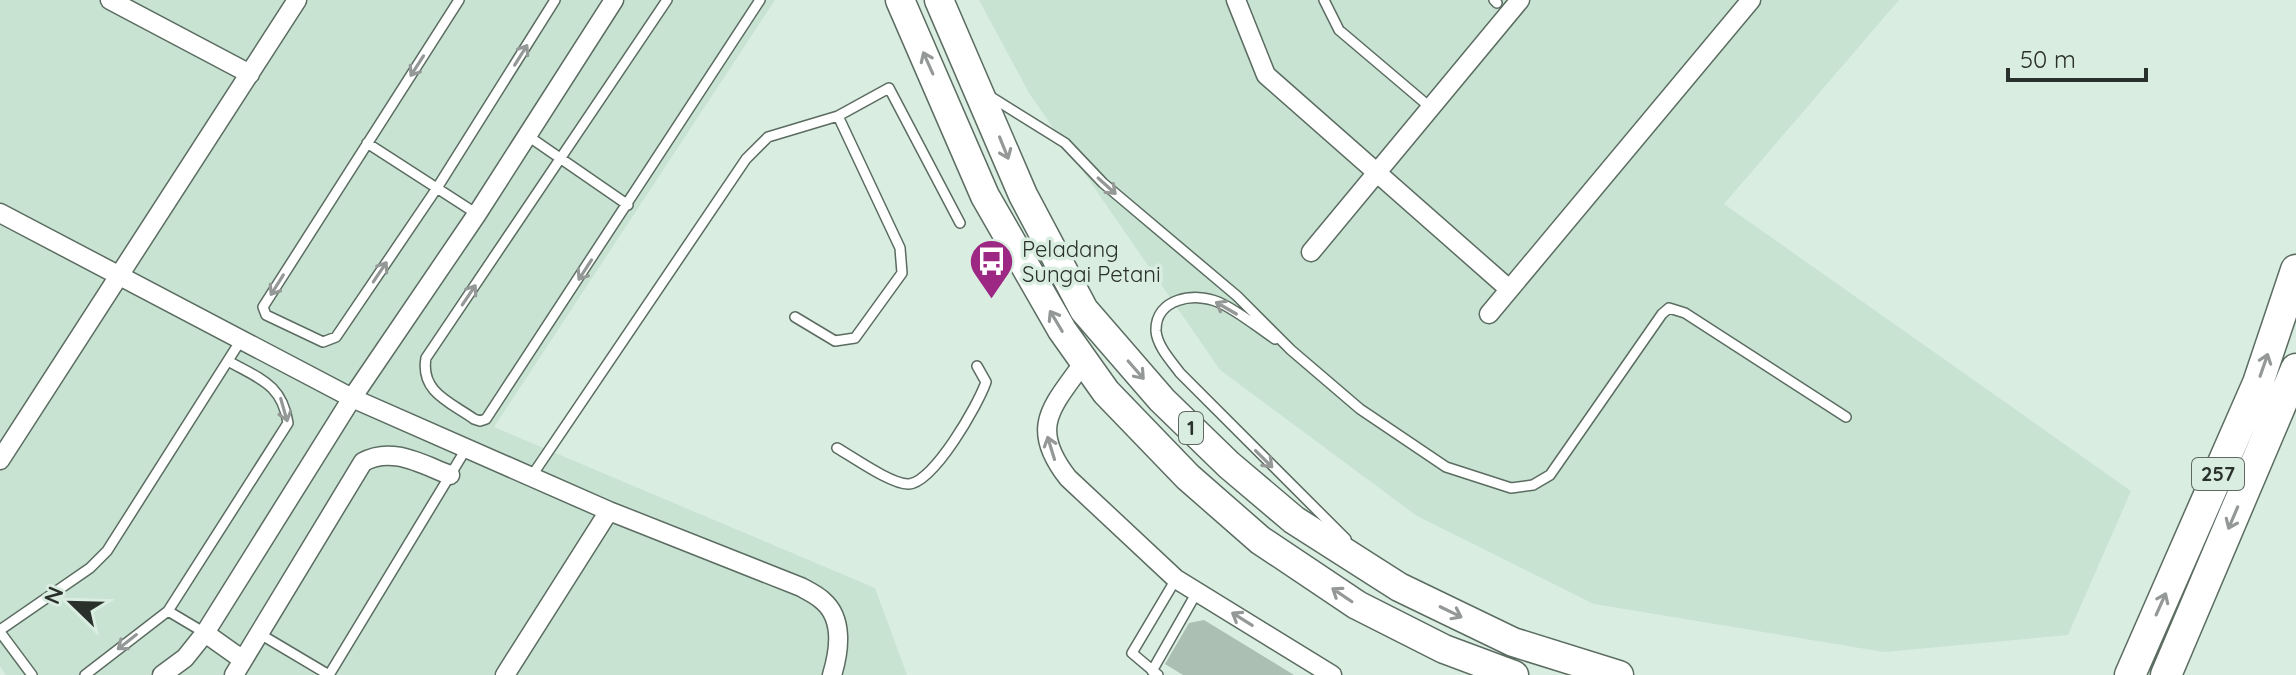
<svg xmlns="http://www.w3.org/2000/svg" width="2296" height="675" font-family="Quicksand,sans-serif">
<style>
.built{fill:#c8e3d2}
.building{fill:#acbfb3}
.lines{fill:none;stroke-linecap:round;stroke-linejoin:round}
.service-casing{stroke:#5b6c61;stroke-width:12}
.minor-casing{stroke:#5b6c61;stroke-width:21}
.primary-casing{stroke:#5b6c61;stroke-width:31}
.trunk-casing{stroke:#5b6c61;stroke-width:33}
.service{stroke:#fff;stroke-width:9}
.minor{stroke:#fff;stroke-width:18}
.primary{stroke:#fff;stroke-width:28}
.trunk{stroke:#fff;stroke-width:30}
.oneway{stroke:#949896}
.labels{text-anchor:middle;stroke-width:7;stroke-linejoin:round;paint-order:stroke}
.shield{fill:#daede1;stroke:#5f6962;stroke-width:2}
.shield-label{font-size:20px;font-weight:bold;fill:#2a312c}
.poi-label{font-size:22px;fill:#2a312c;stroke:#daede1;text-anchor:start}
</style>
<rect width="100%" height="100%" fill="#daede1"/>
<path class="built" d="M0,0H775L494,427L875,588L907,675H6L0,666Z
M979,0H1899L1724,204L2131,491L2068,635L1884,652L1594,604L1417,516L1220,370L1029,93Z"/>
<path class="building" d="M1204,620L1294,675H1183L1165,664L1189,623Z"/>
<g class="lines">
<defs>
<path id="service" d="M459,0L263,307L266,315L323,342L336,337L437,188L555,0
M667,0L426,358C420,392 450,402 474,419L480,421L486,419L760,0
M1324,0L1339,30L1431,108
M1494,0L1497,3
M988,95L1065,143L1103,183L1237,296L1291,350L1360,409L1446,467L1511,488L1533,485L1550,475L1662,314L1669,308L1685,313L1846,417
M838,116L889,88L960,223
M528,136L628,205
M367,143L477,214
M1275,339C1257,327 1237,310 1218,302C1195,292 1155,298 1156,331C1157,346 1172,362 1180,373L1346,539
M837,448C853,457 892,485 909,484C934,482 978,405 986,382L977,366
M531,477L746,159L768,137L838,116L900,248L902,273L855,338L835,341L795,317
M168,611L205,633
M0,630L90,568L107,551L241,340
M0,632L32,675
M260,634L329,675
M1152,671L1197,592
M85,675L168,611L288,423C282,384 260,379 228,361
M329,675L466,449
M1158,675L1132,653L1176,579"/>
<path id="minor" d="M110,0L250,74
M1236,0L1266,75L1509,289
M0,213L352,398L609,511L801,587C808,591 817,595 823,601C844,619 839,652 832,675
M1311,252L1520,0
M1489,314L1751,0
M1084,362C1052,407 1028,427 1068,478L1176,579L1332,675
M0,460L297,0
M205,633L243,660
M162,675L185,658L205,633L352,398L477,214L614,0
M234,675L363,462C392,446 421,464 450,475
M505,675L609,511"/>
<path id="primary" d="M900,0L985,196L1062,330L1106,392L1188,477L1260,540L1357,605L1444,649L1514,675
M939,0L1023,195L1084,310L1162,400L1229,465L1294,520L1399,587L1513,642L1619,675"/>
<path id="trunk" d="M2130,675L2258,383L2296,270
M2166,675L2296,369"/>
</defs>
<use href="#service" class="service-casing"/>
<use href="#minor" class="minor-casing"/>
<use href="#primary" class="primary-casing"/>
<use href="#trunk" class="trunk-casing"/>
<use href="#service" class="service"/>
<use href="#minor" class="minor"/>
<use href="#primary" class="primary"/>
<use href="#trunk" class="trunk"/>
</g>
<defs><path id="oneway-shaft" d="M-6 0H5M1.5-3L5.5 0L1.5 3" fill="none" stroke-width="1.6" stroke-linecap="round" stroke-linejoin="round" transform="scale(2)"/></defs>
<g class="oneway">
<use href="#oneway-shaft" transform="translate(521 55) rotate(-58)"/>
<use href="#oneway-shaft" transform="translate(928 63) rotate(-114)"/>
<use href="#oneway-shaft" transform="translate(417 66) rotate(123)"/>
<use href="#oneway-shaft" transform="translate(1004 148) rotate(68)"/>
<use href="#oneway-shaft" transform="translate(1107 186) rotate(42)"/>
<use href="#oneway-shaft" transform="translate(585 270) rotate(123)"/>
<use href="#oneway-shaft" transform="translate(380 272) rotate(-56)"/>
<use href="#oneway-shaft" transform="translate(277 285) rotate(122)"/>
<use href="#oneway-shaft" transform="translate(469 295) rotate(-56)"/>
<use href="#oneway-shaft" transform="translate(1226 308) rotate(-150)"/>
<use href="#oneway-shaft" transform="translate(1056 321) rotate(-121)"/>
<use href="#oneway-shaft" transform="translate(2264 365) rotate(-71)"/>
<use href="#oneway-shaft" transform="translate(1136 370) rotate(49)"/>
<use href="#oneway-shaft" transform="translate(284 410) rotate(74)"/>
<use href="#oneway-shaft" transform="translate(1051 448) rotate(-107)"/>
<use href="#oneway-shaft" transform="translate(1264 459) rotate(45)"/>
<use href="#oneway-shaft" transform="translate(2233 518) rotate(113)"/>
<use href="#oneway-shaft" transform="translate(1342 595) rotate(-146)"/>
<use href="#oneway-shaft" transform="translate(2161 604) rotate(-66)"/>
<use href="#oneway-shaft" transform="translate(1451 612) rotate(26)"/>
<use href="#oneway-shaft" transform="translate(1242 619) rotate(-148)"/>
<use href="#oneway-shaft" transform="translate(127 642) rotate(142)"/>
</g>
<defs>
<symbol id="bus-pin" viewBox="-11 -11 22 30"><path d="M0 17L-7.5 6A9.5 9.5 0 1 1 7.5 6Z" fill="#9d2884" stroke="#daede1"/><path d="M-5-6H5V4H4V6H2V4H-2V6H-4V4H-5ZM-3.5-4V0h7V-4ZM-3.5 1.2v1.5H-2V1.2ZM2 1.2v1.5H3.5V1.2Z" fill="#fff"/></symbol>
</defs>
<g fill-rule="evenodd">
<use href="#bus-pin" x="966" y="236" width="51" height="69"/>
</g>
<g class="labels">
<g class="shield">
<rect x="1179" y="412" width="24" height="32" rx="6"/>
<rect x="2192" y="458" width="52" height="32" rx="6"/>
</g>
<g class="shield-label">
<text x="1191" y="435">1</text>
<text x="2218" y="481">257</text>
</g>
<g class="poi-label">
<text x="1022" y="257">Peladang<tspan x="1022" dy="25">Sungai Petani</tspan></text>
</g>
</g>
<g transform="translate(72 603) rotate(293)" stroke="#daede1" stroke-width="6" paint-order="stroke">
<path d="M0-6L14 30L0 20L-14 30Z" fill="#2a312c"/>
<text y="-12" font-size="22" font-weight="bold" text-anchor="middle" fill="#2a312c">N</text>
</g>
<path d="M2008 68v12h138v-12" fill="none" stroke="#2a312c" stroke-width="4"/>
<text x="2020" y="68" font-size="24" fill="#2a312c" stroke="#daede1" stroke-width="6" paint-order="stroke">50 m</text>
</svg>
